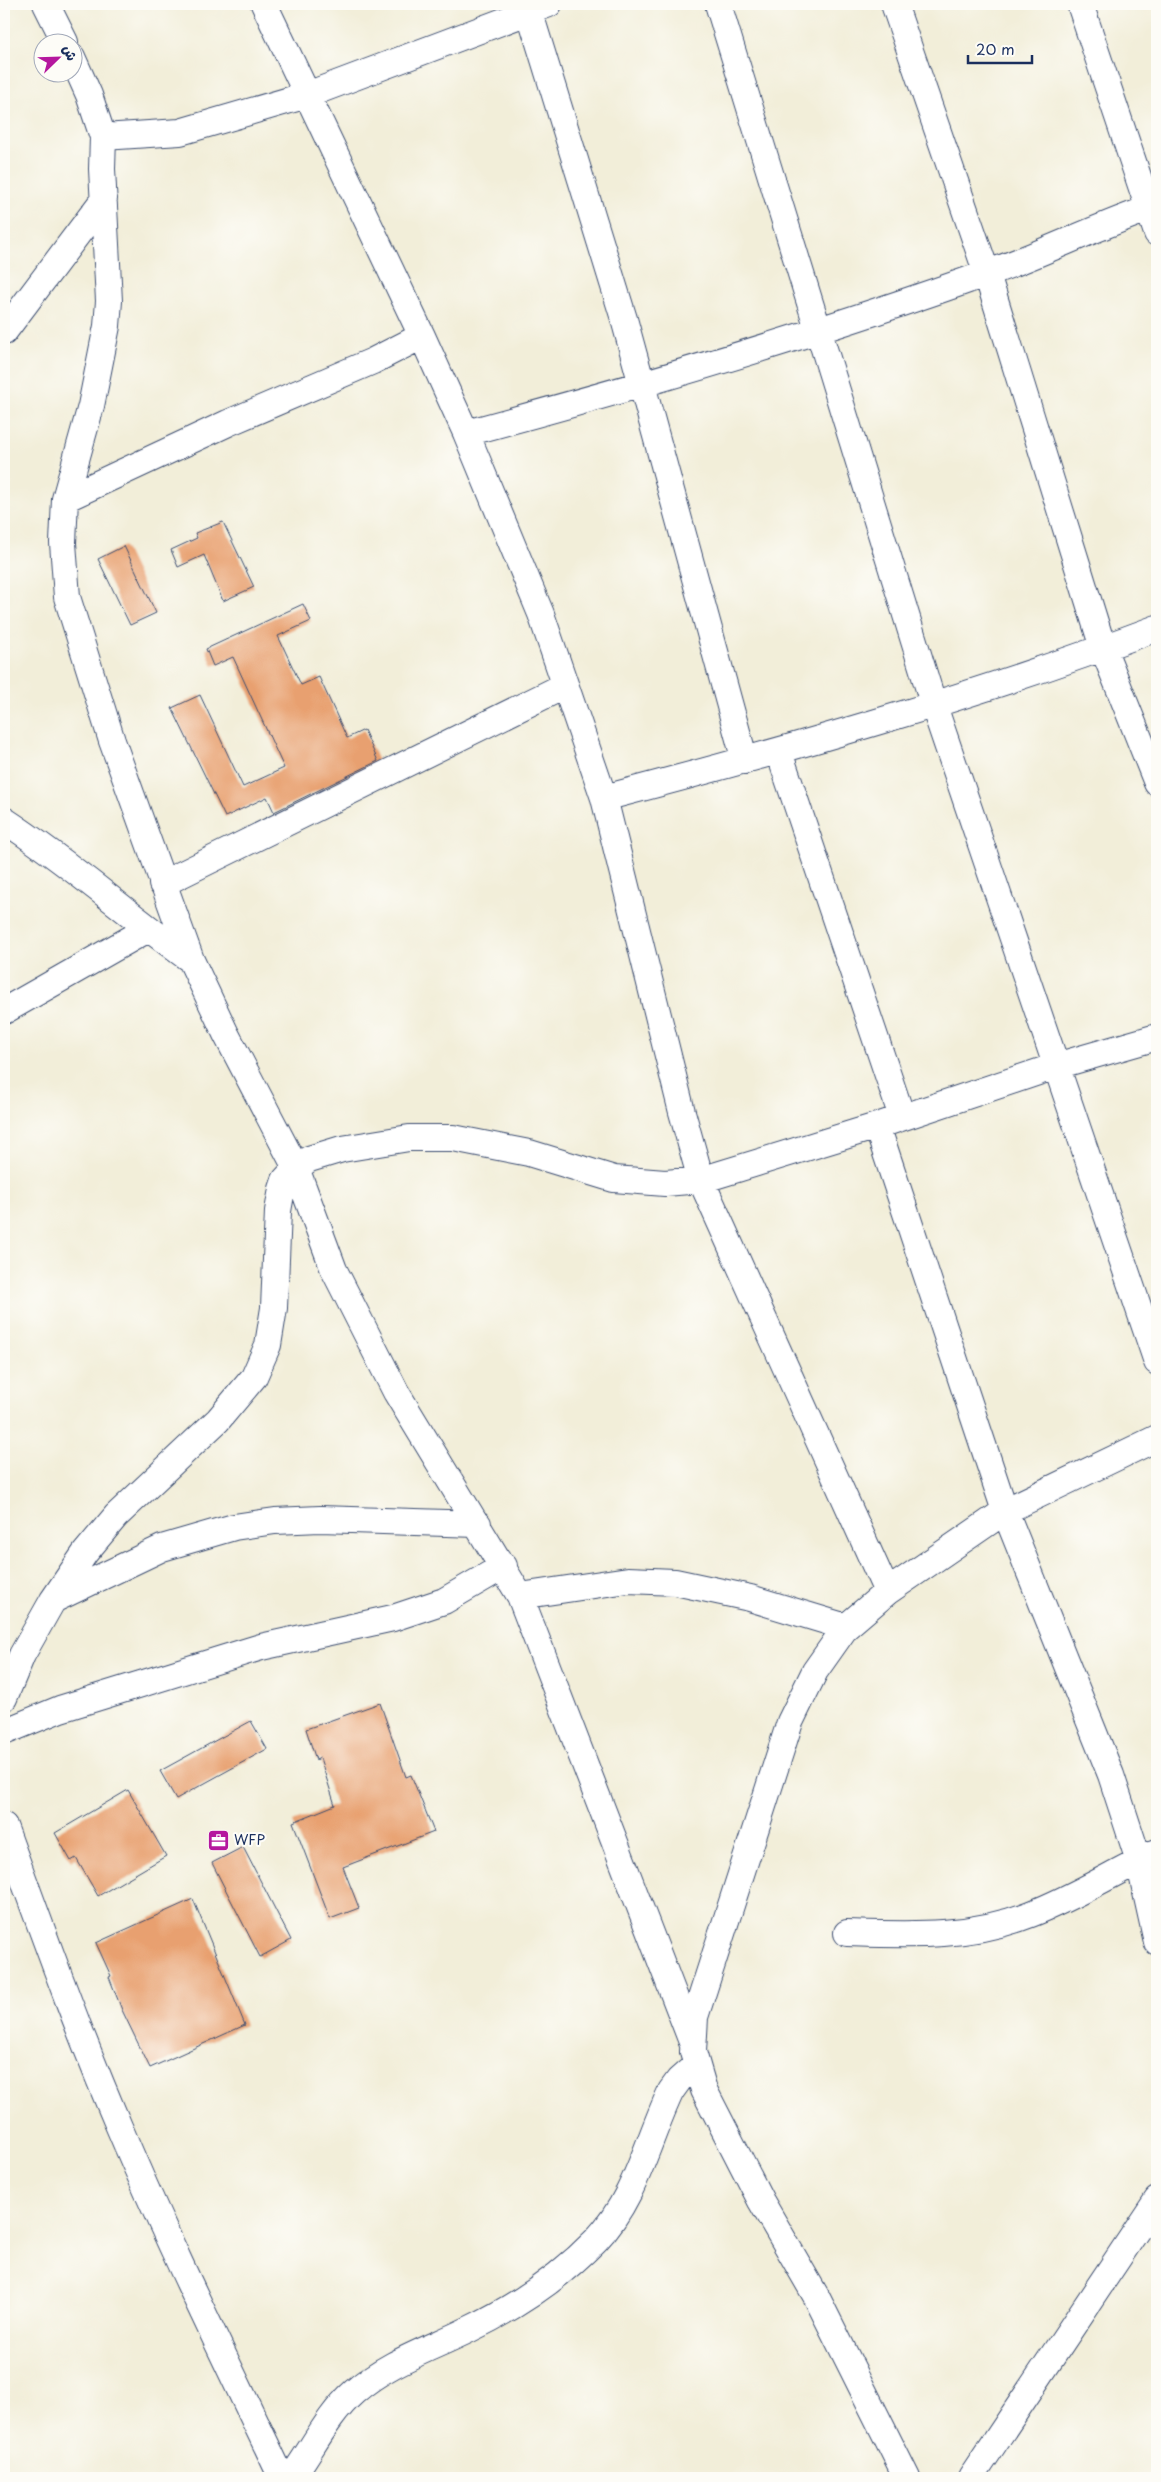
<svg xmlns="http://www.w3.org/2000/svg" width="1161" height="2482" font-family="'Playpen Sans','Playpen Sans Arabic',sans-serif">
<style>
.building{fill:#e8a06f}
.lines{fill:none;stroke-linecap:round;stroke-linejoin:round}
.street-casing{stroke:#3b4c70;stroke-width:28}
.street{stroke:#fff;stroke-width:26}
.labels{text-anchor:middle;stroke-width:4;stroke-linejoin:round;paint-order:stroke}
.poi-label{font-size:14px;fill:#1b2f5e;stroke:#fdfcf7;text-anchor:start}
</style>
<rect width="100%" height="100%" fill="#fdfcf7"/>
<filter id="ink" filterUnits="userSpaceOnUse"><feTurbulence type="fractalNoise" baseFrequency=".02" numOctaves="2"/><feDisplacementMap in="SourceGraphic" scale="10" xChannelSelector="R" yChannelSelector="G"/><feConvolveMatrix kernelMatrix="1 2 1 2 8 2 1 2 1" color-interpolation-filters="sRGB"/></filter>
<filter id="wash" filterUnits="userSpaceOnUse"><feTurbulence type="fractalNoise" baseFrequency=".0096" numOctaves="4" result="noise"/><feDisplacementMap in="SourceGraphic" scale="20" xChannelSelector="R" yChannelSelector="G"/><feGaussianBlur stdDeviation="1.12" result="paint"/><feColorMatrix in="noise" values="0 0 0 0 0 0 0 0 0 0 0 0 0 0 0 0 0 1.4 0 .05"/><feComposite in="paint" operator="in"/></filter>
<g filter="url(#wash)">
<rect width="100%" height="100%" fill="#f2eed9"/>
<g id="blocks">
<path class="building" d="M223,522L254,587L223,601L204,555L178,567L171,550L197,538L195,533Z
M124,546L156,613L130,625L98,559Z
M303,604L311,621L278,636L301,685L319,677L347,738L364,730L378,761L274,812L267,797L225,817L172,708L200,695L243,787L284,768L233,657L213,666L206,649Z
M380,1703L406,1777L411,1775L434,1832L343,1867L359,1908L330,1919L293,1822L335,1805L320,1758L316,1760L306,1729Z
M251,1721L267,1749L176,1799L160,1771Z
M128,1790L166,1856L98,1896L76,1858L71,1861L55,1833Z
M243,1847L291,1940L260,1957L212,1863Z
M193,1899L245,2025L150,2068L122,2010L109,1977L111,1976L96,1943Z"/>
</g>
</g>
<g filter="url(#ink)">
<use href="#blocks" fill-opacity="0" stroke="#3b4c70" stroke-width="1"/>
<g class="lines">
<defs>
<path id="street" d="M46,4L65,42
M264,4L422,336L466,433L541,614L604,798L682,1112L701,1180L887,1592
M527,4L624,319L745,761
M718,4L934,706L1157,1362
M894,4L987,274L1103,648L1157,783
M1080,4L1157,233
M72,57L89,95L103,137L102,169L109,301L107,326L91,406L65,499L63,543L67,597L112,741L191,960L226,1034L296,1168L334,1270L396,1392L520,1596L692,2042
M103,137L180,132L307,95L549,4
M4,332L104,199
M466,433C641,386 815,335 985,274C1043,254 1099,225 1157,206
M65,499L228,423L373,361L422,336
M779,752L902,1117
M604,798C791,749 976,696 1157,628
M4,820C70,863 128,915 191,960
M162,884L564,686
M4,1011L148,929
M877,1126L1005,1511L1111,1775L1139,1861L1157,1942
M520,1596L628,1580L675,1582L750,1598L846,1627
M53,1600L162,1548L234,1527L275,1521L320,1519L478,1524
M4,1698L22,1655L53,1600L85,1553L116,1516L218,1420L254,1377L268,1345L274,1308L278,1211L282,1189L285,1180L296,1168L309,1159L342,1149L409,1138H453L529,1153L614,1179L665,1183L701,1180L877,1126L1056,1066L1157,1037
M4,1732L60,1709L261,1647L393,1618L444,1601L504,1566
M4,1826C41,1927 77,2029 120,2129C170,2247 227,2362 282,2478
M847,1933C910,1935 970,1938 1031,1914C1075,1897 1114,1872 1157,1852
M291,2478C311,2451 328,2415 354,2392C388,2362 430,2349 470,2329C516,2307 560,2277 596,2240C636,2198 647,2141 671,2091L679,2080L696,2065
M907,2478L816,2296L761,2201L704,2090L693,2052L695,2017L790,1722L815,1671L846,1627L887,1592L1005,1511L1157,1438
M971,2478L1157,2200"/>
</defs>
<use href="#street" class="street-casing"/>
<use href="#street" class="street"/>
</g>
</g>
<defs>
<symbol id="office-square" viewBox="-11 -11 22 22"><rect x="-9" y="-9" width="18" height="18" rx="4" fill="#b5179e" stroke="#fdfcf7"/><path d="M-6-3h4V-5.5h4V-3h4V5H-6ZM-1-4.5V-3h2v-1.5ZM-6 0V1H6V0Z" fill="#fff"/></symbol>
</defs>
<g fill-rule="evenodd">
<use href="#office-square" x="206" y="1828" width="25" height="25"/>
</g>
<g class="labels">
<g class="poi-label">
<text x="234" y="1845">WFP</text>
</g>
</g>
<rect width="1161" height="2482" fill="none" stroke="#fdfcf7" stroke-width="20"/>
<g transform="translate(58 58) rotate(67)"><circle r="24" fill="#fdfcf7" stroke="#a3aaba"/>
<path d="M0-4L9 19L0 12L-9 19Z" fill="#b5179e"/>
<text y="-8" font-size="14" font-weight="bold" text-anchor="middle" fill="#1b2f5e">ش</text>
</g>
<path d="M968 55v8h64v-8" fill="none" stroke="#1b2f5e" stroke-width="2.5"/>
<text x="976" y="55" font-size="15" fill="#1b2f5e" stroke="#fdfcf7" stroke-width="4" paint-order="stroke">20 m</text>
</svg>
